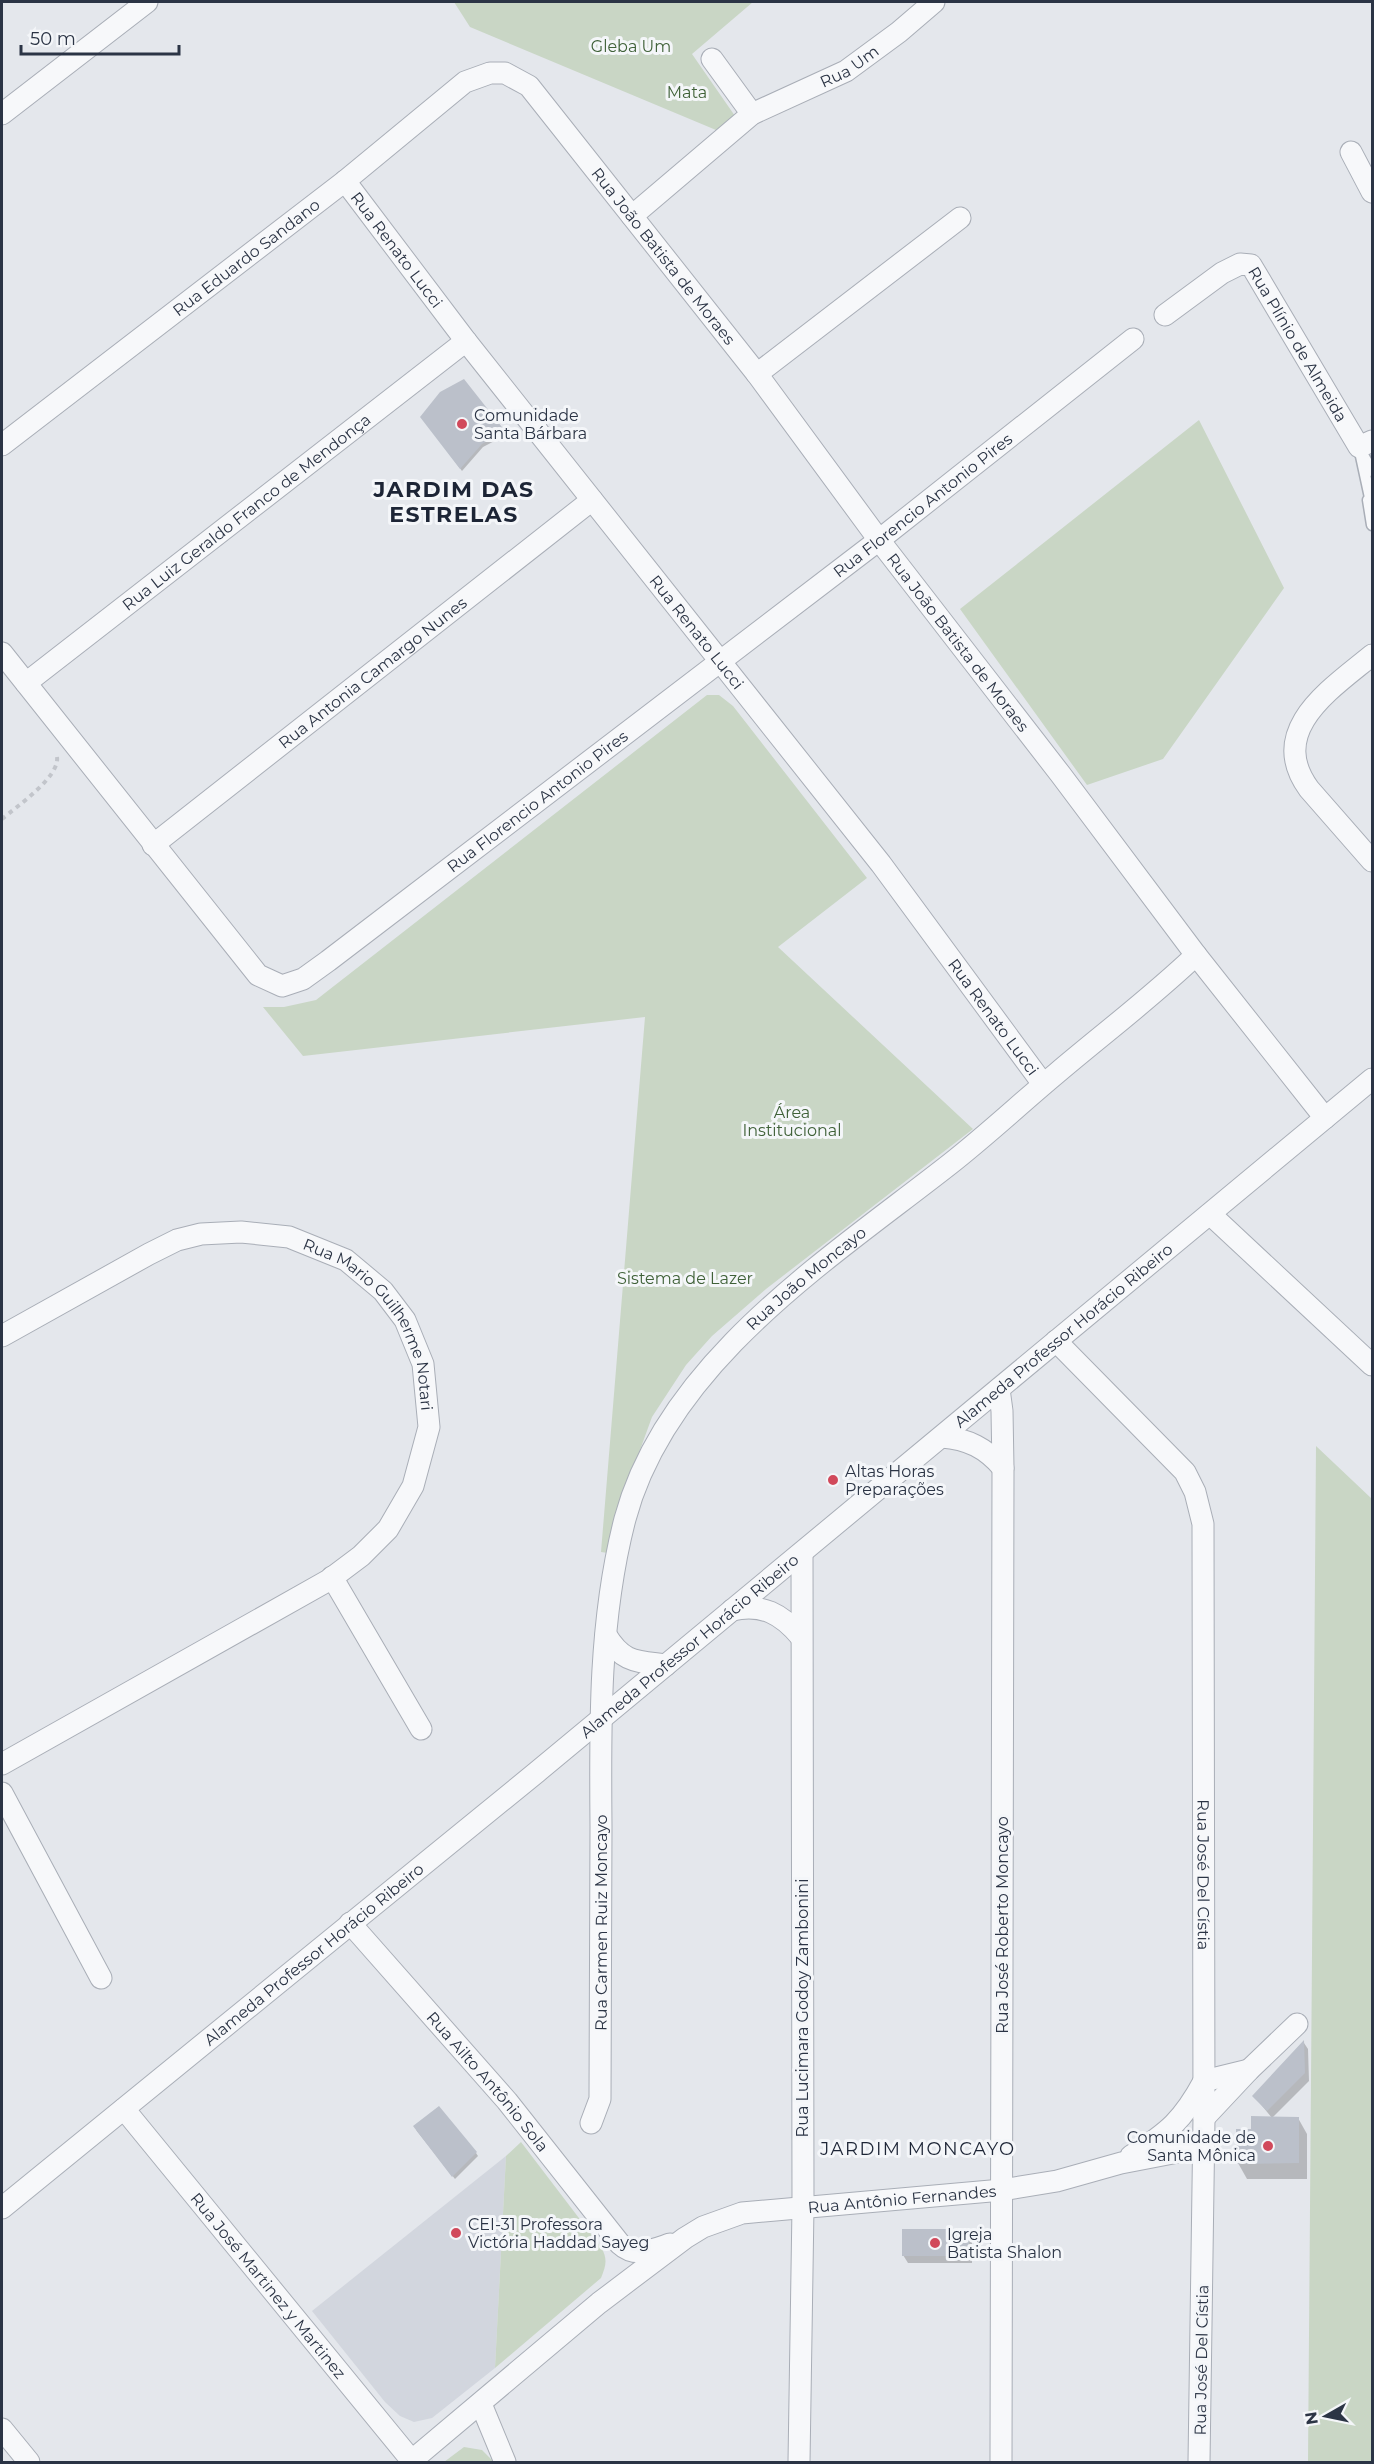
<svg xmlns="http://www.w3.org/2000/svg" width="1374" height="2464" font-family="Montserrat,sans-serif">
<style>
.built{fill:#d2d6de}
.green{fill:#c9d6c5}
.shadow{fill:#0003}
.building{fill:#bbc0ca}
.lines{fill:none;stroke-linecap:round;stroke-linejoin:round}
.service-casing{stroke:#a9aeb7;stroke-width:13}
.minor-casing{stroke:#a9aeb7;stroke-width:23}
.path{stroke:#c2c5cb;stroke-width:4;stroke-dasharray:4.5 4.5;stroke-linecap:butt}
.service{stroke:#f7f8fa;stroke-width:10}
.minor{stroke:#f7f8fa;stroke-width:21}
.poi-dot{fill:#d1495b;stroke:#f4f6f9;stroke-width:2}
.labels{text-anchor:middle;stroke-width:6;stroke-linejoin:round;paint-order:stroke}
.park-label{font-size:16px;fill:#3f6138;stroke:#f4f6f9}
.street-label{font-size:16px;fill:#2b3445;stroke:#f4f6f9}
.poi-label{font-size:16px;fill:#2b3445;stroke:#f4f6f9;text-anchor:start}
.neighbourhood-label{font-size:18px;letter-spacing:1.5px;fill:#1d2536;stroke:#f4f6f9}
.district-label{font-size:22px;font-weight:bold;letter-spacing:1.5px;fill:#1d2536;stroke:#f4f6f9}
</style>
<rect width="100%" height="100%" fill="#e4e7ec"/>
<path class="built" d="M506,2156L495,2368L432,2418L414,2422L400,2416L385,2402L312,2311Z"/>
<path class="green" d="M454,2H753L692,54L735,116L716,130L470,27Z
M1199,420L1284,588L1163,759L1087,785L960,609Z
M707,695H719L733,706L867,878L778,947L973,1129L766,1289L712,1336L686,1365L652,1417L621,1502L608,1553L601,1552L645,1017L303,1056L263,1007H284L316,1000Z
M1316,1446L1372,1499V2462H1308Z
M521,2142L601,2247C608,2259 606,2266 601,2278L495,2368L506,2156Z
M464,2447L482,2450L494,2462H444Z"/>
<path class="shadow" d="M464,381L506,435L483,447L462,471L424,420Z
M1304,2043L1308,2049L1309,2081L1272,2118H1298L1307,2134V2179H1247L1238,2163L1252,2131L1272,2118L1254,2096Z
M416,2130L476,2153L478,2156L455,2179Z
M968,2231L972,2239V2263H908L903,2255Z"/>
<path class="building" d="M464,379L505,431L482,444L460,469L420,417L440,392Z
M1304,2040L1305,2073L1267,2111L1252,2096Z
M439,2106L477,2152L452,2177L413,2126Z
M1251,2116L1299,2117V2163L1237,2164L1236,2129H1251Z
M902,2229H969V2256H902Z"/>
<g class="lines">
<defs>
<path id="service" d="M1359,447L1372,507
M1363,455L1372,471
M1368,500L1372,525"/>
<g id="minor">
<path d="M712,59L752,114"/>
<path d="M2,114L147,2"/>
<path d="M1351,152L1372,192"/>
<path id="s1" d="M345,181L466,341L881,864L1043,1084"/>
<path id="s2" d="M632,216L752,114L846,71L899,32L934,2"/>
<path id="s3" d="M1165,315L1222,273L1240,264L1251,265L1359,447L1372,441"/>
<path d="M757,374L960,218"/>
<path id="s4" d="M2,445L345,181L465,82L490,73H505L529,86L757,374L879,540L1061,775L1196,955L1325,1118"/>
<path id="s5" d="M2,653L258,975L282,986L303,979L328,961L879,540L1133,339"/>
<path d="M1372,655C1331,689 1266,730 1309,789L1372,861"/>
<path id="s6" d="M26,683L466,341"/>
<path id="s7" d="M153,845L592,500"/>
<path d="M1210,1214L1372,1365"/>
<path id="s8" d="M2,1336L149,1254L177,1240L201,1234L241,1232L289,1237L346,1260L383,1291L405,1320L423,1364L429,1427L413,1486L388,1529L361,1556L329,1580L2,1764"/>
<path id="s9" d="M1056,1341L1185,1472L1195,1492L1203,1524L1204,2118L1199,2462"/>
<path d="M999,1389L1002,1411L1003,1468L1001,2462"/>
<path d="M942,1437C968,1439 986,1448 1003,1468"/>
<path d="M332,1577L421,1729"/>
<path d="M732,1610C762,1603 782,1614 801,1637"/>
<path d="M606,1635C623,1663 636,1661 666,1665"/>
<path d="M2,1793L101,1978"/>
<path id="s10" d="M350,1923L507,2101L620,2244C635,2258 652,2250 670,2244"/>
<path id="s11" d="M124,2109L412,2461"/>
<path d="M1204,2118L1249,2070L1297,2024"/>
<path id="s12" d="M591,2123L600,2099C601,2008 601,1917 601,1826C600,1723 599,1619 625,1519C667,1362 829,1259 950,1164C987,1135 1021,1103 1057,1073C1103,1034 1152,997 1196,955"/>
<path d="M1131,2156C1169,2132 1183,2120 1204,2081L1249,2070"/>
<path id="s13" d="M2,2208L537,1772L1372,1079"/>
<path d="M481,2404L505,2462"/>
<path d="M2,2429L29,2462"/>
<path id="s14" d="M410,2462L599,2303L685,2238L703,2227L742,2213L1002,2190L1057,2181L1121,2163L1204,2147"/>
<path d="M799,2462L803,2207L802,1553"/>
</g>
</defs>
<use href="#service" class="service-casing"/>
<use href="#minor" class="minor-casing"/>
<path class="path" d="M2,819C16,807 60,777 57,757"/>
<use href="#service" class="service"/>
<use href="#minor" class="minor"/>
</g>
<g class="poi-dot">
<circle cx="462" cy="424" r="6"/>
<circle cx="833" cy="1480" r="6"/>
<circle cx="1268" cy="2146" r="6"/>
<circle cx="456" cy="2233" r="6"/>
<circle cx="935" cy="2243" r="6"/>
</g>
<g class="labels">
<g class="park-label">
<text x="631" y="52">Gleba Um</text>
<text x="687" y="98">Mata</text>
<text x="792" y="1118">Área<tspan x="792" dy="18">Institucional</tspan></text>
<text x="685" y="1284">Sistema de Lazer</text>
</g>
<g class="street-label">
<text dy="6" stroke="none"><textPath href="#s2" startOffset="266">Rua Um</textPath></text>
<text dy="6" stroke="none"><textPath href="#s1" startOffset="86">Rua Renato Lucci</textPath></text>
<text dy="6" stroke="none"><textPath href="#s4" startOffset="874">Rua João Batista de Moraes</textPath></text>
<text dy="6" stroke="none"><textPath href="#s4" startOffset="308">Rua Eduardo Sandano</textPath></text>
<text dy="6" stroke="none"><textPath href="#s3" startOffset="194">Rua Plínio de Almeida</textPath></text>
<text dy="6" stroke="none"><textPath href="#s5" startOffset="1240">Rua Florencio Antonio Pires</textPath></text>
<text dy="6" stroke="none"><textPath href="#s6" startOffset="279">Rua Luiz Geraldo Franco de Mendonça</textPath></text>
<text dy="6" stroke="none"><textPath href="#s1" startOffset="572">Rua Renato Lucci</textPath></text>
<text dy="6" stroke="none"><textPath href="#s4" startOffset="1360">Rua João Batista de Moraes</textPath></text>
<text dy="6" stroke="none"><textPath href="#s7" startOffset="279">Rua Antonia Camargo Nunes</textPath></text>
<text dy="6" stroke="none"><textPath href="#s5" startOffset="754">Rua Florencio Antonio Pires</textPath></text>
<text dy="6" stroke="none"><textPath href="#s1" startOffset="1058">Rua Renato Lucci</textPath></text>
<text dy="6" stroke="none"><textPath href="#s12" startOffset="914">Rua João Moncayo</textPath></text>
<text dy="6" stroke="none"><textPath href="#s8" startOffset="441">Rua Mario Guilherme Notari</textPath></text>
<text dy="6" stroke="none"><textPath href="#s13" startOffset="1374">Alameda Professor Horácio Ribeiro</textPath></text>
<text dy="6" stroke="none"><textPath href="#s13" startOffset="888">Alameda Professor Horácio Ribeiro</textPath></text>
<text dy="6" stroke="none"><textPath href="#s9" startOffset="590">Rua José Del Cístia</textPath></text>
<text dy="6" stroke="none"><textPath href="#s12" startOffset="202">Rua Carmen Ruiz Moncayo</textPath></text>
<text transform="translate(1002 1925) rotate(-90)" y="6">Rua José Roberto Moncayo</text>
<text dy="6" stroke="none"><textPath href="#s13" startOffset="402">Alameda Professor Horácio Ribeiro</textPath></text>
<text transform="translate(802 2008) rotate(-90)" y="6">Rua Lucimara Godoy Zambonini</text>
<text dy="6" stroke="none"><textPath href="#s10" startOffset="210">Rua Ailto Antônio Sola</textPath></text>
<text dy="6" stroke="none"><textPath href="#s14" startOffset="578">Rua Antônio Fernandes</textPath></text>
<text dy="6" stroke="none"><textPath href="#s11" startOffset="228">Rua José Martinez y Martinez</textPath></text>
<text transform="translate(1201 2360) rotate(-89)" y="6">Rua José Del Cístia</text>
</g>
<g class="poi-label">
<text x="474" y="421">Comunidade<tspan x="474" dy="18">Santa Bárbara</tspan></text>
<text x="845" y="1477">Altas Horas<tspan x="845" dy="18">Preparações</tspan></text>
<text x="1256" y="2143" text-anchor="end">Comunidade de<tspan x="1256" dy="18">Santa Mônica</tspan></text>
<text x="468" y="2230">CEI-31 Professora<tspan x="468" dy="18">Victória Haddad Sayeg</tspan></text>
<text x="947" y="2240">Igreja<tspan x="947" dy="18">Batista Shalon</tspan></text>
</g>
<g class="neighbourhood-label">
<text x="918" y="2155">JARDIM MONCAYO</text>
</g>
<g class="district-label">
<text x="454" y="497">JARDIM DAS<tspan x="454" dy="25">ESTRELAS</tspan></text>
</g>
</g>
<rect width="1374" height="2464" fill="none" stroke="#2b3445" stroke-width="6"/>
<g transform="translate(1326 2416) rotate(261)" stroke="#f4f6f9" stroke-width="4.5" paint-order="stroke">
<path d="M0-4.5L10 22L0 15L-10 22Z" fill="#2b3445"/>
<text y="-9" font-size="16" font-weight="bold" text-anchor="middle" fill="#2b3445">N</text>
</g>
<path d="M21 45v9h158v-9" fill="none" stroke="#2b3445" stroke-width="3"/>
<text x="30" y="45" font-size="18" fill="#2b3445" stroke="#f4f6f9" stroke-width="4.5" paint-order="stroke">50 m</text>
</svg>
